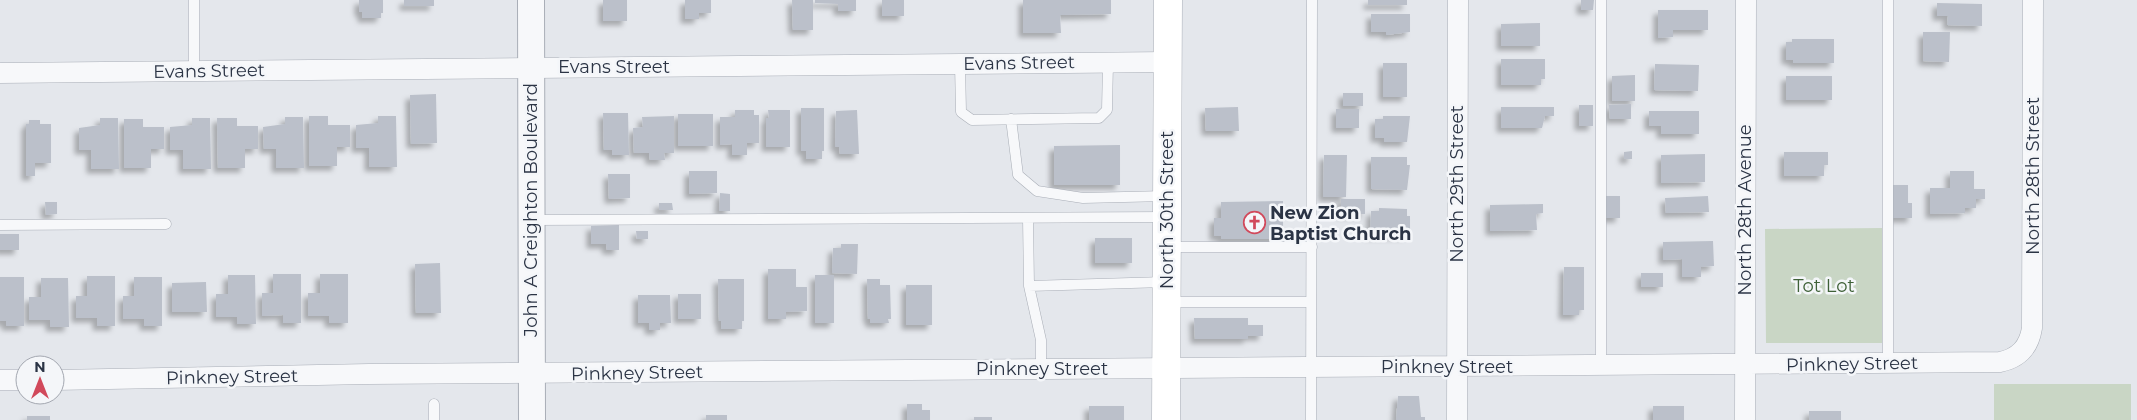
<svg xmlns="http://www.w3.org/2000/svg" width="2137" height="420" font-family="Montserrat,sans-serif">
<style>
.green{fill:#c9d6c5}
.building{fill:#bbc0ca;filter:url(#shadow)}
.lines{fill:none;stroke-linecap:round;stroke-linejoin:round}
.service-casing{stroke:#a9aeb7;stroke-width:11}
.minor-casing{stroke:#a9aeb7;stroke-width:21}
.tertiary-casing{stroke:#a9aeb7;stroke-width:28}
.secondary-casing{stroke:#a9aeb7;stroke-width:29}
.service{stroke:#f7f8fa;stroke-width:10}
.minor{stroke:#f7f8fa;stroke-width:20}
.tertiary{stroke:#f7f8fa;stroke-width:26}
.secondary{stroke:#fff;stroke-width:28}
.labels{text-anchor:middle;stroke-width:5;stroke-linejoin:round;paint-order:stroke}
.street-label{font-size:18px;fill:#2b3445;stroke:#f4f6f9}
.poi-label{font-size:18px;font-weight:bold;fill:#2b3445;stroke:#f4f6f9;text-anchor:start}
.park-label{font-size:18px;fill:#3f6138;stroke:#f4f6f9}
</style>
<defs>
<filter id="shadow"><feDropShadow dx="-4.5" dy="4.5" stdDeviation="2.5" flood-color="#0004"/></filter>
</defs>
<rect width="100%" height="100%" fill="#e4e7ec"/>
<path class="green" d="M1882,228V343H1766L1765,229Z
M1994,384H2131V420H1994Z"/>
<path class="building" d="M359,0H383V13H381V18H362V12H359Z
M404,0H434V6H404Z
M603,0H627V21H603Z
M685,0H711V13H699V19H685Z
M792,0H813V30H793Z
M815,0H856V11H838V4L815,3Z
M882,0H904V16H882Z
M1023,0H1111V14L1060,15L1061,33H1023Z
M1368,0H1407V5H1368Z
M1581,0H1594L1593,10H1581Z
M1937,3L1982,4V26L1947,25L1948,16H1937Z
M1658,10H1708V30H1673V37L1658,38Z
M1371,14H1410V32L1386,35V32H1371Z
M1540,23V46H1501V24Z
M1923,32H1950L1949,62L1923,61Z
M1792,39H1834V63H1793V60H1786V42H1792Z
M1501,59H1545V79H1541V85H1501Z
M1383,63H1407V97H1383Z
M1655,64L1699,65L1698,91L1654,90Z
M1635,75V101H1612V76Z
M1786,76H1832V100H1786Z
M1343,93H1363V106H1343Z
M436,94L437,143L411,144L410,95Z
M1631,104V119H1610L1609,105Z
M1579,105H1593V126H1579Z
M1238,107L1239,131H1206L1205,108Z
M1501,107H1554V116H1545L1542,128H1501Z
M801,108H824V151H822V159H806V151H801Z
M1336,109H1359V128H1336Z
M735,110H754V115H759V143H747V155H732V144L720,145V117H735Z
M768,110H790V147H766V118H769Z
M857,110L859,154H840L839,147H835L836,111Z
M1649,111H1699V134H1661V126H1649Z
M603,113H628L629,155H612V150H604Z
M678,114H713V146H678Z
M309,116H328V125H350V147H337V166H309Z
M378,116H396L397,167H369V148H356V125L378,123Z
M674,116V153H664L665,160H650L649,153H634L633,128L643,127L642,117Z
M1383,116H1410L1407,142H1384V138H1375V119H1383Z
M285,117H303L304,168H276V149H264L263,127L285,124Z
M100,118H118L119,169H91V150H79V128L100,125Z
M192,118H210L211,169H183V150H170V127L192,125Z
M217,118H237V126H258V149H245V168H218Z
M124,119H143V127H164V149H151V168H124Z
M29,120H40V124H51V163H35V176H26V124H29Z
M1120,145V185H1054V146Z
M1632,151V159H1624V152Z
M1784,152H1828V165H1824V176H1784Z
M1705,154V182L1661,183V155Z
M1324,155H1347L1346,197H1323Z
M1371,157H1407V165H1410L1407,190L1371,189Z
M689,171H717V193L689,194Z
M1950,171H1974V189H1985V199H1976V208H1965V213L1930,214V188H1950Z
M608,174H630V198L609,199Z
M1893,185H1908V203H1912V218H1893Z
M720,193L730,194V211H719Z
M1605,196H1620V218H1605Z
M1708,196L1709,212L1666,213L1665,198Z
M1341,199H1365V214H1341Z
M1283,201V239H1221V236H1214V218H1221V202Z
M45,202H57V214L46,215Z
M659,203H672L673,210H659Z
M1543,204V213L1536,214L1537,230L1490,231V205Z
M1379,208L1407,209V216H1410V231H1407V235H1370L1371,211H1379Z
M619,225V250H607L606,244H591V226Z
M636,231H648V239H637Z
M0,234H19V250H0Z
M1095,238H1132V263H1095Z
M1713,241L1714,266L1701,267V277H1682V259L1663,260V242Z
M841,244H858L857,274L832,273L833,248H841Z
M440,263L441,313H416L415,264Z
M1564,267H1584V310H1579V315H1563Z
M768,269H796V287H807V311L786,312V319H768Z
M1641,273H1663V287H1641Z
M273,274H301V323H283V315L262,316V293H273Z
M320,274H348V323H329V316H308V293H320Z
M228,275H255L256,324H237V317H216V294H228Z
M815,275H834V323H815Z
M87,276H115V326H97V318H76V296H87Z
M0,277H24V326H6V321H0Z
M134,277H162V326H144V319H123V296H134Z
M41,278H68L69,327H50V320H29V297H41Z
M718,279H744V321H742V329H721V321H719Z
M867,279H880V285H890L891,319H888L889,323H870V319H868Z
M206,282L207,312H172V283Z
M906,285H932V325H906Z
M678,294H701V319H678Z
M638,295H670L671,323H660V330H649V323H638Z
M1194,318H1248V325H1263V336H1248V339H1195Z
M1398,396H1419L1421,417H1425V420H1396Z
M907,404H922V410H930V420H907Z
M1089,406H1124V420H1089Z
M1653,406H1684V420H1653Z
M1809,411H1841V420H1809Z
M706,415H727V420H706Z
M27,416H50V420H27Z
M974,417H992V420H974Z"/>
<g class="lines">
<defs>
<path id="service" d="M1888,0V363
M960,64L961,112L972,120L1099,118L1107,110L1108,63
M194,71V0
M1011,119L1018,175L1037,191L1083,198L1166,196
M1028,218L1029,286L1041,340V369
M533,220L1166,217
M0,225L166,224
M1168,247H1312
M1029,286L1165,282
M1167,302H1311
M1601,366V0
M434,404V420
M1311,420L1312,0"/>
<path id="minor" d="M0,73L1167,62
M0,380H25
M55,380L369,374L2000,362C2019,358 2029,347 2032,328L2033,0
M1457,420L1458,0
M1745,420L1746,0"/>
<path id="tertiary" d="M531,0L532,420"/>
<path id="secondary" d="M1166,420L1168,0"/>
</defs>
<use href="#service" class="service-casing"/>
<use href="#minor" class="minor-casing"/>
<use href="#tertiary" class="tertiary-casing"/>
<use href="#secondary" class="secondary-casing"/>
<use href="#service" class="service"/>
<use href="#minor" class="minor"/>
<use href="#tertiary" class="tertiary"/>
<use href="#secondary" class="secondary"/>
</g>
<defs>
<symbol id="church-ring" viewBox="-11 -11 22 22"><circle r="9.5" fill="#f4f6f9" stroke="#d1495b" stroke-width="1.5"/><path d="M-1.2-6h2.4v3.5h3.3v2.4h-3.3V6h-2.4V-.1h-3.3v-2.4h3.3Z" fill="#d1495b"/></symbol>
</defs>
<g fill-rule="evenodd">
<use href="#church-ring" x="1242" y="210" width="25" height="25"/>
</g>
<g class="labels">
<g class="street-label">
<text transform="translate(1019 63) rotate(-1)" y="6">Evans Street</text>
<text x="614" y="73">Evans Street</text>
<text transform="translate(209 71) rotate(-1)" y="6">Evans Street</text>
<text transform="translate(2033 176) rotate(-90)" y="6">North 28th Street</text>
<text transform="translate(1457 184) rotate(-90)" y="6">North 29th Street</text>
<text transform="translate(531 210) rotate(-90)" y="6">John A Creighton Boulevard</text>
<text transform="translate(1167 210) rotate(-90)" y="6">North 30th Street</text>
<text transform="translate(1745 210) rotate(-90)" y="6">North 28th Avenue</text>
<text transform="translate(1852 364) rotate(-1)" y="6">Pinkney Street</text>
<text x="1447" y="373">Pinkney Street</text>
<text x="1042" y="375">Pinkney Street</text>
<text transform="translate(637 373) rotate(-1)" y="6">Pinkney Street</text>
<text transform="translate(232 377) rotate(-1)" y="6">Pinkney Street</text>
</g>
<g class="poi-label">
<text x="1270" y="219">New Zion<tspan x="1270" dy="21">Baptist Church</tspan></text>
</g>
<g class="park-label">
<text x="1824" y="292">Tot Lot</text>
</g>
</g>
<g transform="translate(40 380)"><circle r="24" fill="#f4f6f9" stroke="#a4a8b1"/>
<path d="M0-4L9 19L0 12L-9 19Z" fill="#d1495b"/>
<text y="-8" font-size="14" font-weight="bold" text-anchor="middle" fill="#2b3445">N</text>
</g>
</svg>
